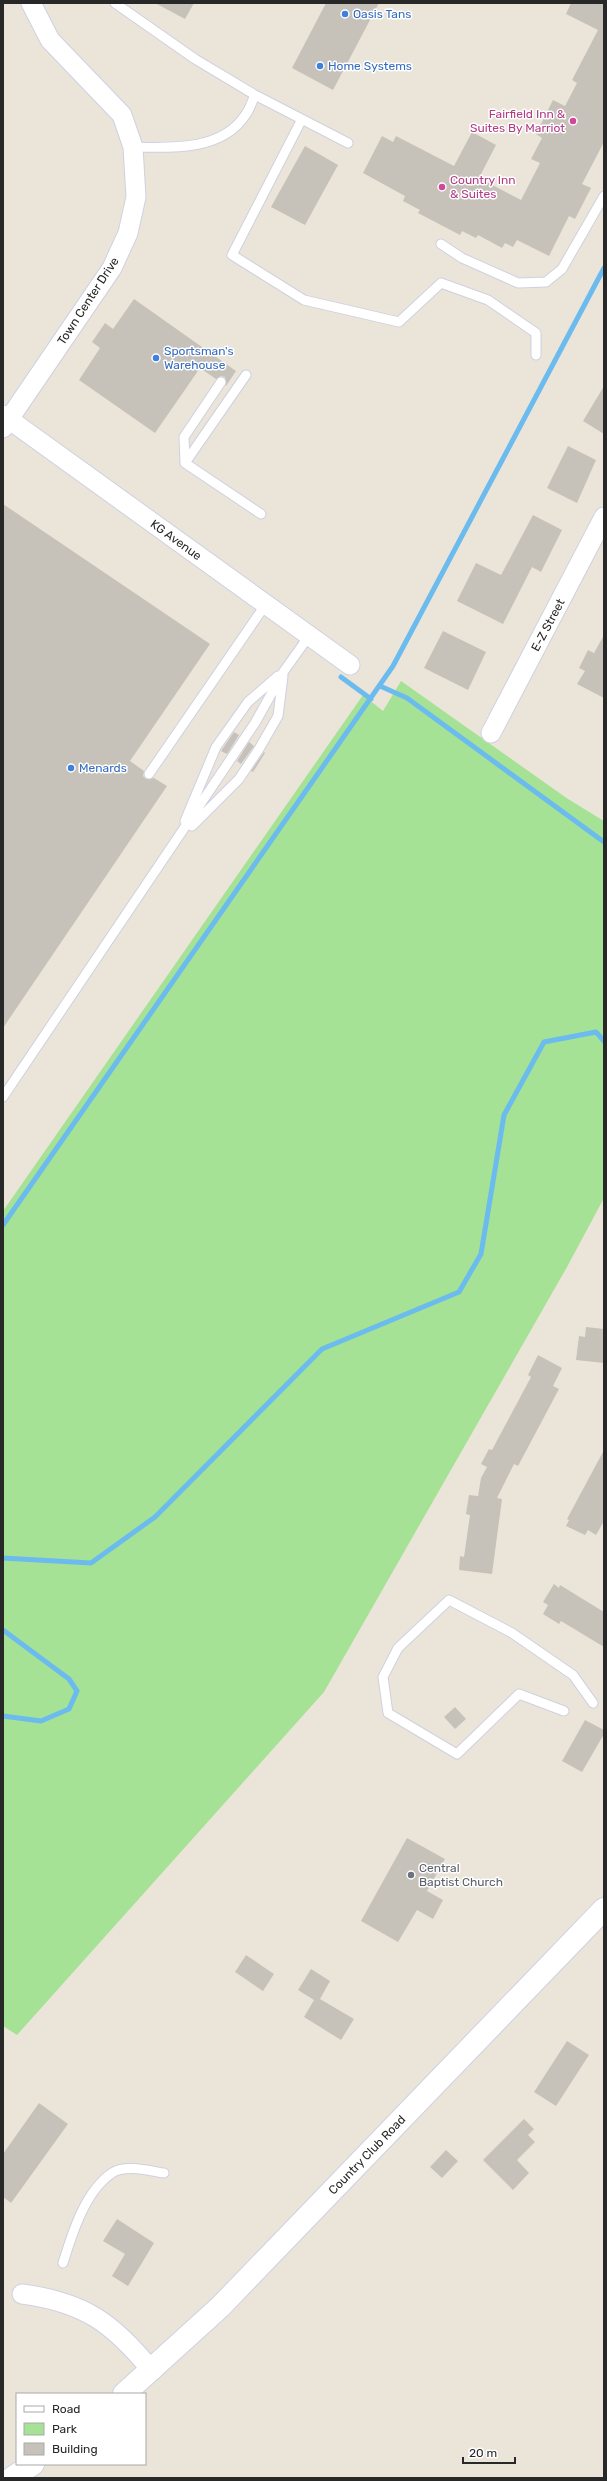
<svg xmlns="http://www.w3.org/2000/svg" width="607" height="2481" font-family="Rubik,sans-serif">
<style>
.green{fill:#a5e295}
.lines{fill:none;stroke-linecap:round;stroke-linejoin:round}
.stream{stroke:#6bbbee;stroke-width:5}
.building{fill:#c6c2b9}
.lane-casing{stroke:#cfd0e1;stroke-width:11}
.street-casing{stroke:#cfd0e1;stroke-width:21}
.secondary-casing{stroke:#cfd0e1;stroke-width:24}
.lane{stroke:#fff;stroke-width:9}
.street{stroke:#fff;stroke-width:19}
.secondary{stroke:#fff;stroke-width:22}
.shop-dot{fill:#3f7fe0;stroke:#fff;stroke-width:1.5}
.hotel-dot{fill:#d1479c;stroke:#fff;stroke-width:1.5}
.worship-dot{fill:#6b7280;stroke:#fff;stroke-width:1.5}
.labels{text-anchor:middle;stroke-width:3;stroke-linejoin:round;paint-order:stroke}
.shop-label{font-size:12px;fill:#366cbe;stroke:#fff;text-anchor:start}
.hotel-label{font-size:12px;fill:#b23c85;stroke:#fff;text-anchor:end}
.street-label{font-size:12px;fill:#282828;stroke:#fff}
.worship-label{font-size:12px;fill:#5b616d;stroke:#fff;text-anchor:start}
</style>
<rect width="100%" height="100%" fill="#ebe5d9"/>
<path class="green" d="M401,681L568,799L604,821V1198L567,1267L324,1692L17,2035L3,2026V1211L363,695L383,711Z"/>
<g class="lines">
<path class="stream" d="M341,677L371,699
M380,686L407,698L604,842
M3,1225L393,666L604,268
M3,1558L91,1563L155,1517L322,1349L459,1292L481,1254L504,1115L544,1042L596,1032L604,1041
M3,1630L69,1679L77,1691L69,1709L41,1721L3,1716"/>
</g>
<path class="building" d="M155,3H194L185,19Z
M326,3H379L333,90L292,68Z
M571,3H604V142L582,184L591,188L575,219L569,216L549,256L517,240L513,247L505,243L502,248L478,235L476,238L462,231L460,235L418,213L420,210L403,201L405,196L363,173L382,136L393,142L396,136L454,166L472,132L496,145L479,178L521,200L540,163L531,159L542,138L536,134L553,100L565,106L577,83L572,80L598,30L566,14Z
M305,146L338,165L305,225L271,207Z
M134,299L236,371L226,386L225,377L221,376L216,379L200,368L155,433L79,380L100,348L92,342L105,323L113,329Z
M604,386V434L583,421Z
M568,446L596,460L577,503L547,488Z
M3,504L210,644L130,761L144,771L143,776L146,779L154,778L167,786L3,1028Z
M533,515L562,530L541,572L532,567L503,624L457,601L476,563L501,575Z
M443,631L486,652L468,690L424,668Z
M604,635V698L577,684L585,671L579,668L588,650L594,653Z
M234,732L239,735L227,754L221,751Z
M249,742L254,746L241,764L237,761Z
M264,752L265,753L253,772L251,771Z
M586,1327L604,1329V1363L576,1360L579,1336L585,1337Z
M538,1355L562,1368L553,1386L559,1389L518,1466L514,1464L497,1498L502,1499L492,1574L459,1570L460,1556L464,1557L470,1515L466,1514L469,1495L478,1496L481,1478L487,1467L481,1464L489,1449L492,1450L531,1377L528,1375Z
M604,1450V1521L596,1535L588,1530L585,1535L566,1526L569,1520L567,1519Z
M554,1584L559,1588L560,1585L604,1612V1647L561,1621L559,1624L543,1614L548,1605L543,1602Z
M455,1707L466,1719L455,1729L444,1717Z
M585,1720L604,1730V1734L582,1772L562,1761Z
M407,1838L445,1859L427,1891L443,1900L433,1919L417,1910L398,1942L361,1921Z
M246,1955L274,1974L263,1991L235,1972Z
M311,1969L330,1981L320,1999L354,2019L341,2040L304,2017L314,2000L298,1990Z
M567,2041L589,2055L556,2106L534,2092Z
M39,2103L68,2124L11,2203L3,2197V2154Z
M524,2119L534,2129L528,2135L535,2142L517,2160L529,2173L513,2190L483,2160Z
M446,2150L458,2161L442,2178L430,2167Z
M117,2219L154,2243L128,2286L112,2276L125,2254L103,2241Z"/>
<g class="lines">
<defs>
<path id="lane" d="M115,3L195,59L255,95L348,143
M302,119L232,255L304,300L399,322L441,283L488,300L536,333V355
M133,147C171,148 223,151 246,114C250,109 252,101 255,95
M441,244L462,258L518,283L546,282L562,269L604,196
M246,375L185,463L261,514
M185,463L184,437L221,382
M149,774L266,604
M185,821L216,747L248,702L278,676
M192,826L239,779L259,749L278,716L283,676
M3,1097L255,723L284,671L309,636
M564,1711L519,1694L457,1754L388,1713L383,1677L398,1648L449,1600L512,1633L573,1675L593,1703
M63,2263C72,2234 85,2191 112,2173C125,2164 150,2171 164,2173"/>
<path id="street" d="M3,415L350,665
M3,428L112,268L128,233L136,197L133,147L122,115L50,40L31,3
M491,733L604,517
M22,2294C84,2302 113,2323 152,2371"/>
<path id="secondary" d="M124,2394L220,2307L604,1909
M12,2478L33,2464"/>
</defs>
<use href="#lane" class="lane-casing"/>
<use href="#street" class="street-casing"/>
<use href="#secondary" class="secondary-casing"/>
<use href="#lane" class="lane"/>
<use href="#street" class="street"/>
<use href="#secondary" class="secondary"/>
</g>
<g class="shop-dot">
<circle cx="345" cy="14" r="4"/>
<circle cx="320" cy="66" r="4"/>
<circle cx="156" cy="358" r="4"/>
<circle cx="71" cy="768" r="4"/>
</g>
<g class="hotel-dot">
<circle cx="573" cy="121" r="4"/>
<circle cx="442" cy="187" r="4"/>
</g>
<circle class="worship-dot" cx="411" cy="1875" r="4"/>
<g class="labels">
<g class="shop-label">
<text x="353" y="18">Oasis Tans</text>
<text x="328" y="70">Home Systems</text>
<text x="164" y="355">Sportsman's<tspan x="164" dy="14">Warehouse</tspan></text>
<text x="79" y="772">Menards</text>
</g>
<g class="hotel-label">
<text x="565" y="118">Fairfield Inn &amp;<tspan x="565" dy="14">Suites By Marriot</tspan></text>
<text x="450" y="184" text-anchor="start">Country Inn<tspan x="450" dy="14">&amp; Suites</tspan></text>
</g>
<g class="street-label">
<text transform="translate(88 301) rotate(-57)" y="4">Town Center Drive</text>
<text transform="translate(176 540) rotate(36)" y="4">KG Avenue</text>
<text transform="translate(548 625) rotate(-62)" y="4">E-Z Street</text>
<text transform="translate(367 2155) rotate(-46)" y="4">Country Club Road</text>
</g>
<g class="worship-label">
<text x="419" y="1872">Central<tspan x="419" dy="14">Baptist Church</tspan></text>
</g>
</g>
<rect width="607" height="2481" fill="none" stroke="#282828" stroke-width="8"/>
<rect x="16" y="2393" width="130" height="72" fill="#ffffff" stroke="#a9a9a9"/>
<rect x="24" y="2406" width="20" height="6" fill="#ffffff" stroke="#a9a9a9"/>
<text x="52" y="2413" font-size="12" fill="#282828">Road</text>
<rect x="24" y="2423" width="20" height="12" fill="#a5e295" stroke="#a9a9a9"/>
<text x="52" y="2433" font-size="12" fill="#282828">Park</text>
<rect x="24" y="2443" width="20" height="12" fill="#c6c2b9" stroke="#a9a9a9"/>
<text x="52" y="2453" font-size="12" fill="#282828">Building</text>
<path d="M463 2457v6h52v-6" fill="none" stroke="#282828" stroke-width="2"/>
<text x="469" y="2457" font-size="12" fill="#282828" stroke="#ffffff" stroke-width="3" paint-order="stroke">20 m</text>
</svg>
